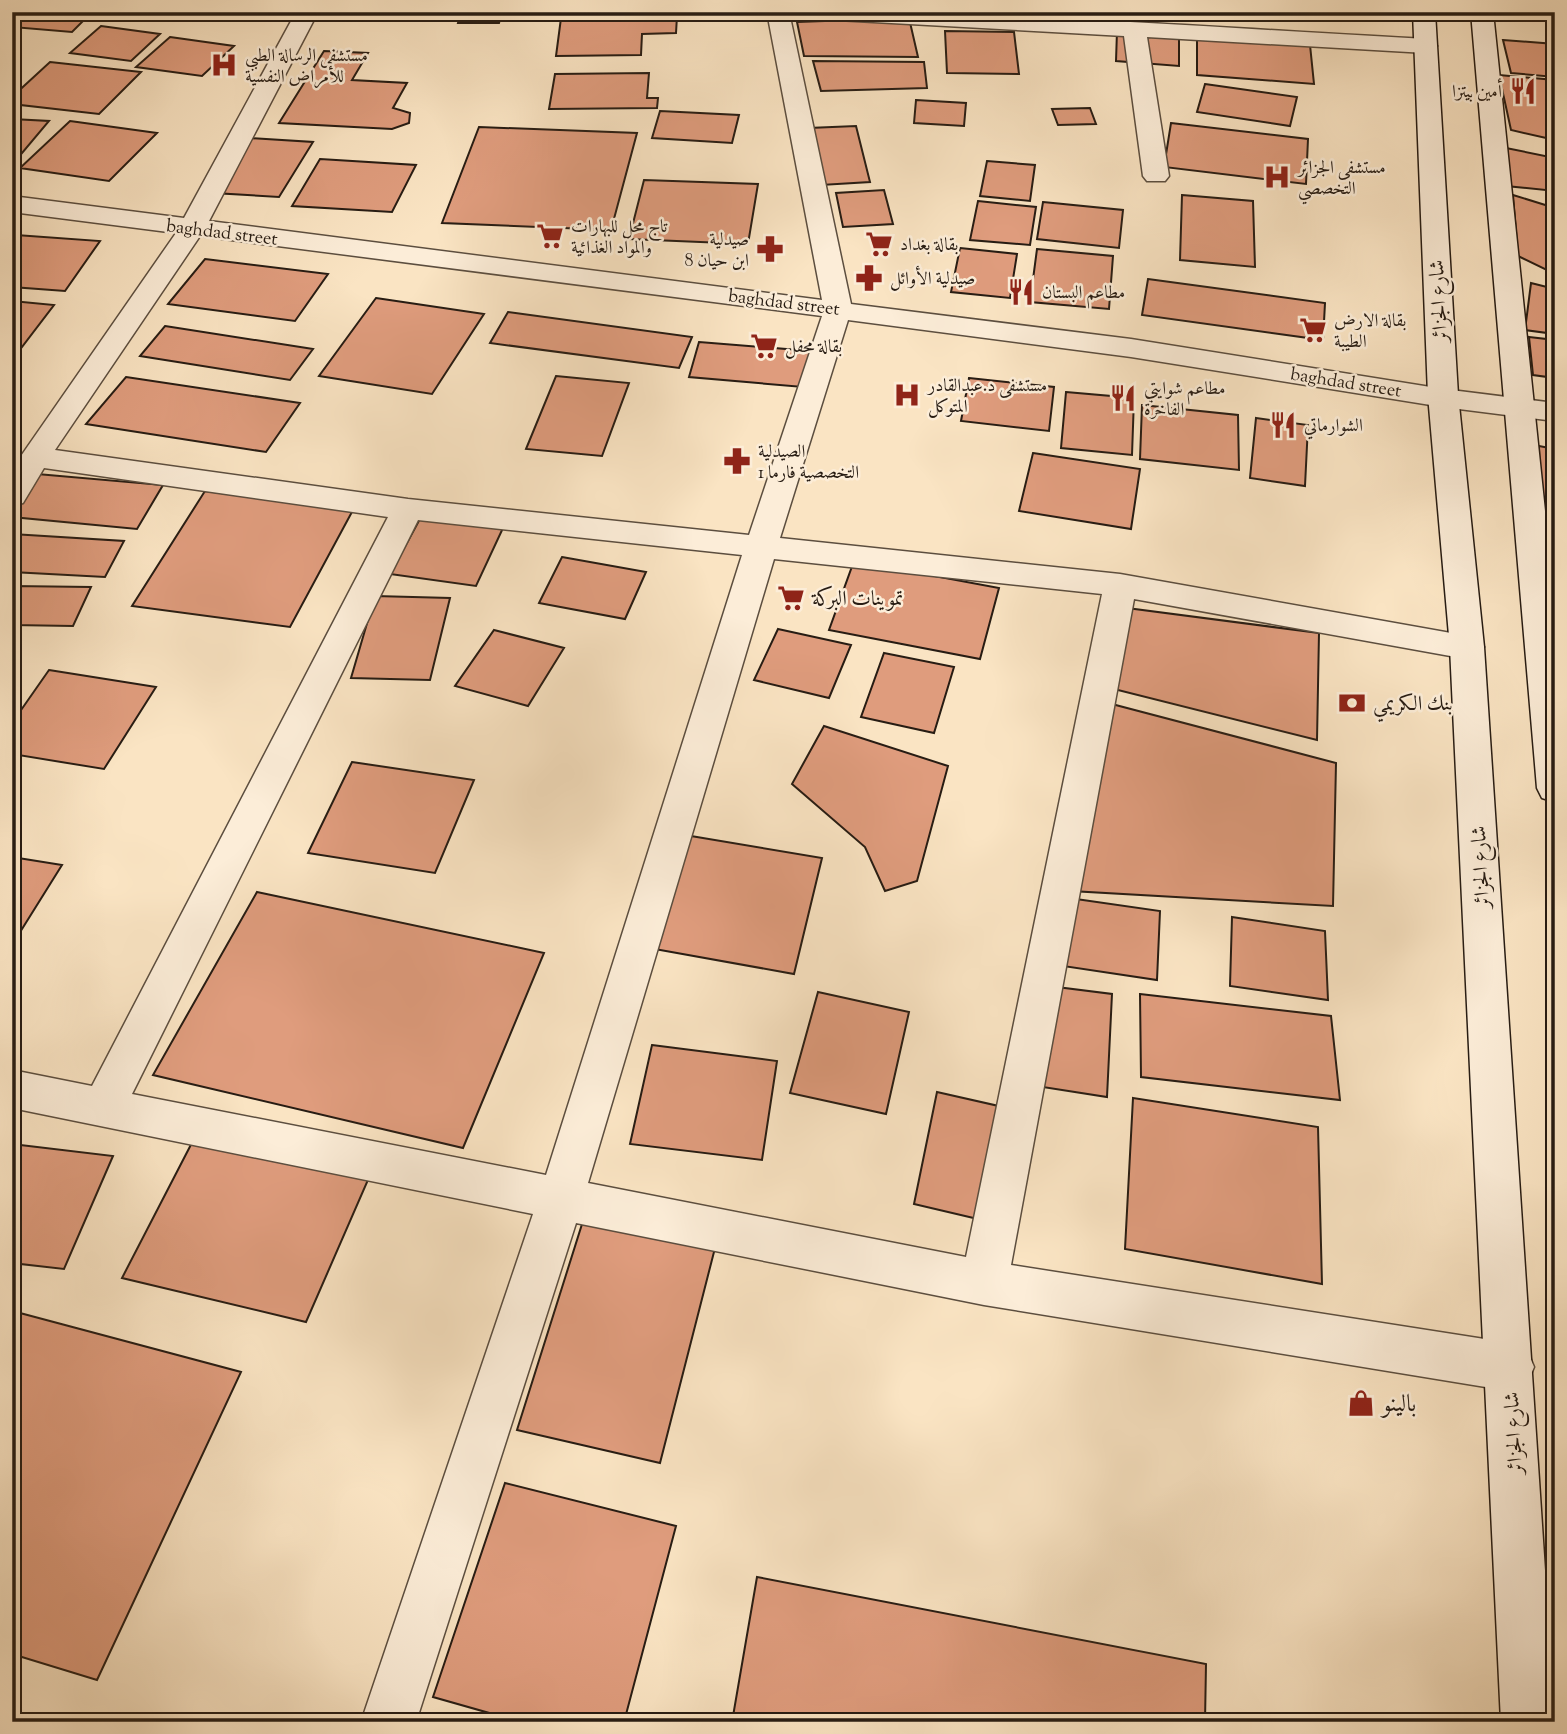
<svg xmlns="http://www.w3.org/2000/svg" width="1567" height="1734" font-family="'Sorts Mill Goudy',Amiri,serif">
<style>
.building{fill:#df9c7d;stroke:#271c13;stroke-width:2}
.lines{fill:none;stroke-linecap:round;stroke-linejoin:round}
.street-casing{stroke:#5c4e3f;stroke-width:3}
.secondary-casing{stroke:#271c13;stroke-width:3}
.street{fill:#fcedd8;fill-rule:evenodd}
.secondary{fill:#fcedd8;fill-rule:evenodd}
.labels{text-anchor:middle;stroke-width:5;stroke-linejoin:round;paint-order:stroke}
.far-poi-label{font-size:18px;fill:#271c13;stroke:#fcedd8;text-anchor:start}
.far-street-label{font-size:18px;fill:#271c13;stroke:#fcedd8}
.street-label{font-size:21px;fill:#271c13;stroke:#fcedd8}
.poi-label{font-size:21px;fill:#271c13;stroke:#fcedd8;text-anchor:start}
.near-poi-label{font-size:24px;fill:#271c13;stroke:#fcedd8;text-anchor:start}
</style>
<rect width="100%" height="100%" fill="#fae4c3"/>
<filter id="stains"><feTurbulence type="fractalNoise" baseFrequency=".00286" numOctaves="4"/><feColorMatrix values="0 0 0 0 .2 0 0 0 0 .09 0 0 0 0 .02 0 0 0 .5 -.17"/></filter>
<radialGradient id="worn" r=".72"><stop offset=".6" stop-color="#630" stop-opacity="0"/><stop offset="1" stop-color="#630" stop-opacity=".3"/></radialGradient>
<path class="building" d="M25,12H92L72,32L12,27Z
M461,12H502L499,23H458Z
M561,12H693L560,14Z
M677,16L676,33L642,34L641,55L556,56L561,18Z
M909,18L918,57L804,56L797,22Z
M101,26L160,34L131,61L70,53Z
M945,31L1014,32L1019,74L947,73Z
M1117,31L1179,36V66L1116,61Z
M1197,36L1310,45L1314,84L1197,75Z
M170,37L234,46L202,76L136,67Z
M1503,40L1555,44V77L1511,73Z
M324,51L368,53L352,80L407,83L393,108L410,113L409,123L392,129L279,123Z
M813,61L924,62L927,88L821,91Z
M50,62L141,72L99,114L12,104V97Z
M649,73L647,98H658L657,108L549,109L555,74Z
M1499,75L1555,80V140L1511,130Z
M1205,84L1297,97L1290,126L1197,112Z
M916,100L966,103L964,126L914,123Z
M1090,108L1096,124L1058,125L1052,109Z
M660,111L739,115L732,143L652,138Z
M12,119L49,121L12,165Z
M70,121L157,133L109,181L20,168Z
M1171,123L1308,139L1306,184L1164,167Z
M856,126L870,182L821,185L809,128Z
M479,127L637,133L611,230L442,223Z
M250,138L313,142L279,197L214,193Z
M1501,147L1555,158V191L1506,186Z
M320,159L416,165L392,212L292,206Z
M987,161L1035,165L1030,201L980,196Z
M644,180L758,184L748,244L629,239Z
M884,190L893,224L843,227L836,193Z
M1182,195L1253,201L1255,267L1180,260Z
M1513,195L1555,208V274L1518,256Z
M978,201L1036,207L1030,245L970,240Z
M1043,202L1123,210L1119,248L1037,239Z
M16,235L100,241L65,291L12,287V240Z
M960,248L1017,254L1010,298L951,292Z
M1037,249L1113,256L1109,309L1030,302Z
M205,259L328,274L295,321L168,304Z
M1148,279L1325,303L1323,340L1142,315Z
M1531,283L1555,289V334L1525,330Z
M376,298L484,314L432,394L319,376Z
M12,301L54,305L12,360Z
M508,312L692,337L679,368L490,343Z
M165,326L313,349L290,380L140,356Z
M1529,337L1555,340V378L1533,375Z
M699,342L810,351L803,387L689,377Z
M556,376L629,383L602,456L526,449Z
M126,377L300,403L266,452L86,424Z
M969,378L1054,387L1049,431L961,421Z
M1066,392L1134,398L1132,455L1061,448Z
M1142,405L1238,415L1239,470L1140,459Z
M1256,418L1308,425L1305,486L1250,478Z
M1539,446L1555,449V500L1540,497Z
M1033,453L1140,469L1131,529L1019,511Z
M37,474L163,485L137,529L12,517V511Z
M205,491L353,510L290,627L132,606Z
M421,517L503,528L476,586L390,574Z
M12,534L124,541L105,577L12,572Z
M562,557L646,572L625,619L539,603Z
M854,561L999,588L980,659L829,630Z
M12,586L91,587L73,626L12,625Z
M375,596L450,598L430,680L351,678Z
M1104,605L1319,633L1317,740L1094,684Z
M778,629L851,645L829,698L754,680Z
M494,630L564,648L528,706L455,686Z
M884,653L954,667L934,733L861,717Z
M49,670L156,687L104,769L12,754V723Z
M1089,698L1336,763L1333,906L1071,891Z
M824,726L948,766L917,881L885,891L865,847L792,784Z
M352,762L474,780L435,873L308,853Z
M685,835L822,858L794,974L649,948Z
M12,857L62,865L12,945Z
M257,892L544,953L463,1148L153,1075Z
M1069,898L1160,911L1157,980L1063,966Z
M1232,917L1325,931L1328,1000L1230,986Z
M1025,983L1112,994L1107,1097L1017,1083Z
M818,992L909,1012L886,1114L790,1093Z
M1140,994L1331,1016L1340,1100L1141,1077Z
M652,1045L777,1061L762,1160L630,1144Z
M937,1092L1034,1114L1016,1228L914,1204Z
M1133,1098L1318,1127L1322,1284L1125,1249Z
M197,1133L371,1173L306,1322L122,1278Z
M12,1144L113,1156L64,1269L12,1263Z
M583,1221L715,1248L660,1463L517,1430Z
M20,1313L241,1372L97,1680L12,1654V1327Z
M505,1483L676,1526L624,1722H521L433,1697Z
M757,1577L1206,1664L1205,1722H732Z"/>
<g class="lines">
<defs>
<path id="street" d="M296,12H318L209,221L822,300L767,12H789L851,304L1131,339L1443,389L1555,403V421L1443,407L1131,357L848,320L780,538L1120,574L1479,638L1484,647L1479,656L1467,659L1134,599L1011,1265L1510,1343L1527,1350L1534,1367L1527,1384L1510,1391L984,1305L576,1223L416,1722H361L533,1214L12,1108V1070L92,1086L388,517L44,468L23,503L12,506V469L176,233L12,212V196L184,218ZM200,236L822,316L749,535L408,499L55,450ZM418,520L742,555L546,1175L132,1094ZM774,559L1102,594L966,1257L588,1183Z
M808,12C1015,12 1220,28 1426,39L1437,46L1426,53L1147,37L1169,176L1165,181H1147L1143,176L1124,36L819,19Z"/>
<path id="secondary" d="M1413,12H1435L1458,395L1484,647L1555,1722H1501L1450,647L1428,395Z
M1471,12H1493L1555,607V802L1542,798L1537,788Z"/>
</defs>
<use href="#street" class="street-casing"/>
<use href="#secondary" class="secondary-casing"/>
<use href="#street" class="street"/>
<use href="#secondary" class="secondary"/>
</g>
<defs>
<symbol id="hospital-bare" viewBox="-9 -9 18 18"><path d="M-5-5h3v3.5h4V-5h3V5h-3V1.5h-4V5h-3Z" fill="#8f2418" stroke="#fcedd8" stroke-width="2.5" paint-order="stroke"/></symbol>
<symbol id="restaurant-bare" viewBox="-9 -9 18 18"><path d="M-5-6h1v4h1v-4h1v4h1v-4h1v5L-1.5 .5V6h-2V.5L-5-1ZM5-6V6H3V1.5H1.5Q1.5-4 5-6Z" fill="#8f2418" stroke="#fcedd8" stroke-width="2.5" paint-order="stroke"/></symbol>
<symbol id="supermarket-bare" viewBox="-9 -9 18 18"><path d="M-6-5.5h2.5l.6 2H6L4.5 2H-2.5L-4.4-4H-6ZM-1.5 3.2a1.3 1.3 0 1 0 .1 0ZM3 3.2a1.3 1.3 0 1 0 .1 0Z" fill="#8f2418" stroke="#fcedd8" stroke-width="2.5" paint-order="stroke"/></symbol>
<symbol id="pharmacy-bare" viewBox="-9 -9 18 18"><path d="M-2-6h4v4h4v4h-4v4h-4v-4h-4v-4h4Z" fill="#8f2418" stroke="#fcedd8" stroke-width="2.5" paint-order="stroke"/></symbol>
<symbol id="bank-bare" viewBox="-9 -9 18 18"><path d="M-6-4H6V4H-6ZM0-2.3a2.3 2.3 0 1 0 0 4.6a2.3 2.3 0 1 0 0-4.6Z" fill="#8f2418" stroke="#fcedd8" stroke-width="2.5" paint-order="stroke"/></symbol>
<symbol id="shop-bare" viewBox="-9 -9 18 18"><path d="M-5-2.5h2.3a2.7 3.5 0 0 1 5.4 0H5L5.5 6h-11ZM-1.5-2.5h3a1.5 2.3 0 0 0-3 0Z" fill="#8f2418" stroke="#fcedd8" stroke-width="2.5" paint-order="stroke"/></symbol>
</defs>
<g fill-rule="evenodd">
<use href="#hospital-bare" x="205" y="46" width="38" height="38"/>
<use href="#restaurant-bare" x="1504" y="72" width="38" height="38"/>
<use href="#hospital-bare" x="1258" y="158" width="38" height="38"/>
<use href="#supermarket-bare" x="531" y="217" width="38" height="38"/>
<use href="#supermarket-bare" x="860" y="225" width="38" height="38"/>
<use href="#pharmacy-bare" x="751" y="230" width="38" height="38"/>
<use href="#pharmacy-bare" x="850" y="259" width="38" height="38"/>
<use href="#restaurant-bare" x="1002" y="273" width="38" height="38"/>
<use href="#supermarket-bare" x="1294" y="311" width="38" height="38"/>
<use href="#supermarket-bare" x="745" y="327" width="38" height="38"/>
<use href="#hospital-bare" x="888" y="376" width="38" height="38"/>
<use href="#restaurant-bare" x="1104" y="379" width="38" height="38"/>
<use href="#restaurant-bare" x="1264" y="406" width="38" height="38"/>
<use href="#pharmacy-bare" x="718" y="442" width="38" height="38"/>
<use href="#supermarket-bare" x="772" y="579" width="38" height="38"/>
<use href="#bank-bare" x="1333" y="684" width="38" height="38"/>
<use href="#shop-bare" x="1342" y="1384" width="38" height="38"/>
</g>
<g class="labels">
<g class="far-poi-label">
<text x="245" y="61">مستشفى الرسالة الطبي<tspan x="245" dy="21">للأمراض النفسية</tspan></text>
<text x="1502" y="97" text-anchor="end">أمين بيتزا</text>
<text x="1298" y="173">مستشفى الجزائر<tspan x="1298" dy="21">التخصصي</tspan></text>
<text x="571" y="232">تاج محل للبهارات<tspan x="571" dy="21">والمواد الغذائية</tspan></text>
<text x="749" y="245" text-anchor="end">صيدلية<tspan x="749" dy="21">ابن حيان 8</tspan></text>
<text x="900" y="250">بقالة بغداد</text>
<text x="890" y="284">صيدلية الأوائل</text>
<text x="1042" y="298">مطاعم البستان</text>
<text x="1334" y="326">بقالة الارض<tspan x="1334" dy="21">الطيبة</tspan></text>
<text x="785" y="352">بقالة محفل</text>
<text x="928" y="391">مستشفى د.عبدالقادر<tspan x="928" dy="21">المتوكل</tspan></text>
<text x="1144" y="394">مطاعم شوايتي<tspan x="1144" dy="21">الفاخرة</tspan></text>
<text x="1304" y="431">الشوارماتي</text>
<text x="758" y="457">الصيدلية<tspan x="758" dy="21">التخصصية فارما 1</tspan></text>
</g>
<g class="far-street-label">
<text transform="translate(222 232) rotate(7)" y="6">baghdad street</text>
<text transform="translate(784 302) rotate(7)" y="6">baghdad street</text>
<text transform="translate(1346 382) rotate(9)" y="6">baghdad street</text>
</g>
<g class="street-label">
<text transform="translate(1438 301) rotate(-93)" y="7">شارع الجزائر</text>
<text transform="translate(1480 867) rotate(-93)" y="7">شارع الجزائر</text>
<text transform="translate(1513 1433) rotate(-93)" y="7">شارع الجزائر</text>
</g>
<g class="poi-label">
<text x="812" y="605">تموينات البركة</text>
<text x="1373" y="710">بنك الكريمي</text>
</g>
<g class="near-poi-label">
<text x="1382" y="1411">بالينو</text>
</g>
</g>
<rect width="1567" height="1734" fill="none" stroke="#fae4c3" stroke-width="42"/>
<rect x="14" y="14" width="1539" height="1706" fill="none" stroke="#271c13" stroke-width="3.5"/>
<rect x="21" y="21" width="1525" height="1692" fill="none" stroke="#271c13" stroke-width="2"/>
<rect width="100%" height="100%" filter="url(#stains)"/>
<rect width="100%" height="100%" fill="url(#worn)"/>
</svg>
